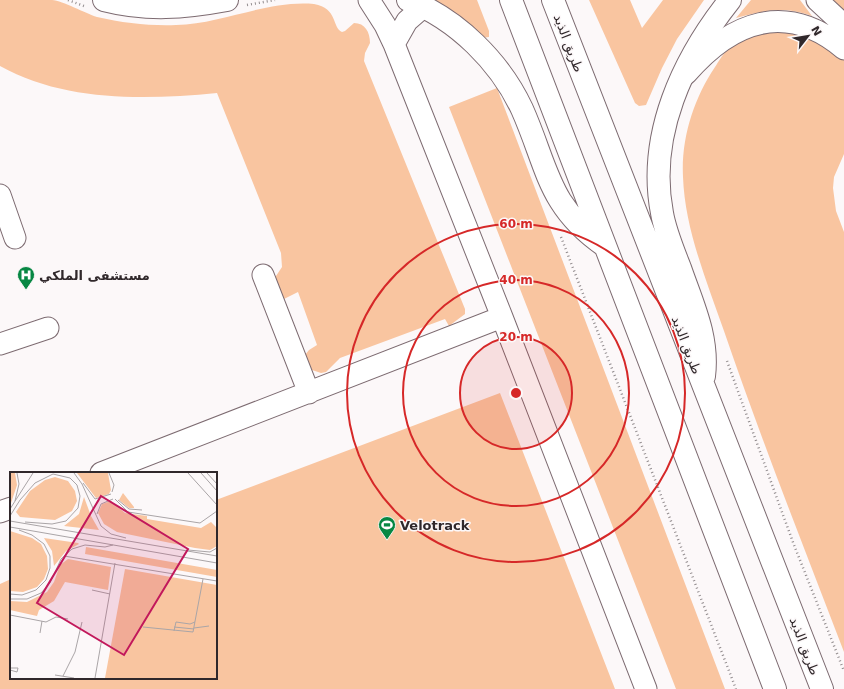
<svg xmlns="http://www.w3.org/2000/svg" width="844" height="689" font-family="'DejaVu Sans',Cairo,sans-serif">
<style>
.green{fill:#f9c5a0}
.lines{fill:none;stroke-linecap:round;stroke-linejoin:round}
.minor-casing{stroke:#7d6b71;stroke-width:23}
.highway-casing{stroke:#7d6b71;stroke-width:24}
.path{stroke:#938d8f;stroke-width:2.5;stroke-dasharray:1 3;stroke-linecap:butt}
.minor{stroke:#fff;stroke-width:21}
.highway{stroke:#fff;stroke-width:22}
.ring{fill:none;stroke:#d62828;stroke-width:2}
.labels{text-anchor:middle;stroke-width:3;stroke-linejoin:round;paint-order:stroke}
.street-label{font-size:13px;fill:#30282b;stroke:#fcf8f9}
.poi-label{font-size:13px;font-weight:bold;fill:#30282b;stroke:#fcf8f9;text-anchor:start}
.inset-road{fill:none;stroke:#aaa5a7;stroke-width:1}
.view{fill:#c2185b;fill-opacity:0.15;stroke:#c2185b;stroke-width:2}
.inset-edge{fill:none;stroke:#30282b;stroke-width:2}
.centre{fill:#d62828;stroke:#fcf8f9;stroke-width:2}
.ring-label{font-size:12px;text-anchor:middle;font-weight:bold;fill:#d62828;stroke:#fcf8f9;stroke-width:3;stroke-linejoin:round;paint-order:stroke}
</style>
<rect width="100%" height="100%" fill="#fcf8f9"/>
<path class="green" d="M0,0C17,0 35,0 52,0C63,1 85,13 97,17C123,23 150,26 176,25C222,24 267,0 314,4C338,8 332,28 342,32L345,31L354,23C365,23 370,32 370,43L365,53L364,61L465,309V314L449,326L445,319L340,358L326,372L321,373L312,370L305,355L309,350L317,345L298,292L282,300L274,279L282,267L281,253L217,93C144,100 65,102 0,66Z
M431,0H477L489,31V37L482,38Z
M589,0H630L642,28L663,0H704L677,39L662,68L646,105L639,106L635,103Z
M751,0H800L812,16C783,6 766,10 736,18Z
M833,0H844V11Z
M762,30L800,32L838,54L844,60V154L834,177L833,188L836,211L844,232V652C803,545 761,439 724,331C707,282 685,230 683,177C681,138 694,98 715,67C719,61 724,52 729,48C739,41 752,36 762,30Z
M497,88L725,689H676L449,107Z
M500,393L615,689H0V584L11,579V678H216V500Z"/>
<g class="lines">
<defs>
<path id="minor" d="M369,0L385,25L394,44L502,317L646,689
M817,0L844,25
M394,44L407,21L423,7
M686,74C731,22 786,0 844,49
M0,195L15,238
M263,275L309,393
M0,344L48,328
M101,473L502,317
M0,512L11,508"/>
<path id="highway" d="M104,0C147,11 184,8 227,0
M408,0C457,19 500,62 522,109C548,167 547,206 605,246
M511,0L775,689
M553,0L822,689
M704,376C709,337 692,303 680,268C673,250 665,231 662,213C647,135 683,59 730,0"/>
</defs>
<use href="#minor" class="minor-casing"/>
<use href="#highway" class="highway-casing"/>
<path class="path" d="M68,0L84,6
M247,5L275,0
M561,237L736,689
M727,361L794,545L844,671"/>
<use href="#minor" class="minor"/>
<use href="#highway" class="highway"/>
</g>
<circle cx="516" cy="393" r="56" fill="#d62828" fill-opacity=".12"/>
<g class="ring">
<circle cx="516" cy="393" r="56"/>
<circle cx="516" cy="393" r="113"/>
<circle cx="516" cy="393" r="169"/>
</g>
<defs>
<symbol id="hospital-pin" viewBox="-11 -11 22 30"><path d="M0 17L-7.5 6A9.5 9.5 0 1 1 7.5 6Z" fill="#078743" stroke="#fcf8f9"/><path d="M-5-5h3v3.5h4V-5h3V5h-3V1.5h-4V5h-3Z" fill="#fff"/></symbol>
<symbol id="stadium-pin" viewBox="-11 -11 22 30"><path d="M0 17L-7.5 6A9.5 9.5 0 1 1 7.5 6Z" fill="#078743" stroke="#fcf8f9"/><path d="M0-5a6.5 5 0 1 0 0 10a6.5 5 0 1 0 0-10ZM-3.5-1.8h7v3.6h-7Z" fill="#fff"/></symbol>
</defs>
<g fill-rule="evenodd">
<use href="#hospital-pin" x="16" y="265" width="20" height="27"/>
<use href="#stadium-pin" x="377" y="515" width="20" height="27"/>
</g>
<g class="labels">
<g class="street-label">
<text transform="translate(569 43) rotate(69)" y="5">طريق الذيد</text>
<text transform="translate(687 345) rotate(69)" y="5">طريق الذيد</text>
<text transform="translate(805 646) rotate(69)" y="5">طريق الذيد</text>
</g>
<g class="poi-label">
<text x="39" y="280">مستشفى الملكي</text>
<text x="400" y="530">Velotrack</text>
</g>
</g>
<g transform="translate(10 472)">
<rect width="207" height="207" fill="#fcf8f9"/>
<path d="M0,1H5L7,13L0,34ZM67,1H98L101,18L99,22L86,26ZM45,5L58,9L65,19L67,29L62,39L45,48L10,45L6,40L20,19L35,8ZM113,21L124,35V36H119L109,28ZM74,25L81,44L89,58L54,54L69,42ZM101,29L115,41L137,44V47L191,56L201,50L207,56V74L200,78L185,76L107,60L94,52L88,41L92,32ZM0,59L22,66L31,72L37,84L38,97L34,107L27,115L13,120L0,119ZM34,66L68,71L69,72L56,79L44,94L42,79ZM76,75L207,98V105L75,82ZM58,87L101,95L98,118L55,110L44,129L29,138L27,144L0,138V129L17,130L37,120L44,110L50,93ZM115,97L207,113V206H95Z" fill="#f9c5a0"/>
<path class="inset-road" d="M64,1L72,12L91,54L101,62L116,66M99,1L104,13L102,20M178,1L207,33M191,1L207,19M197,1L207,12M73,11L85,27L101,22M105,27L118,40L190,51L207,39M10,28L25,11L43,2L60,6L67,13L70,24L68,36L56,49L42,52L15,50M108,28L119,37L132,38M5,29L9,12L7,1M0,37L23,1M87,42L91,32L103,27M0,44L10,28M0,49L207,84M0,55L207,91M178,78L200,80L207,76M54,84L207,109M82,118L100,122M0,122L12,123L26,118L36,108L40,96V84L34,72L22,63L9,58M0,127H17L31,121L40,111L51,87L62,77L75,73L95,75L103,73M0,143L36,150L46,145L58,147M133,155L183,160L193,107M164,155L184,157M184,156L199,154M164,159L166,150L180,152L185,150M30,161L32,149M0,196H8L7,200L0,198M45,203L64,206M53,204L65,180L72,150M85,206L105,91"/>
<path class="view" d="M91,24L178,77L114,183L27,131Z"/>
<rect width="207" height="207" class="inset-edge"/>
</g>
<circle cx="516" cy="393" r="6" class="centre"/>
<g class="ring-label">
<text x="516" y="228">60 m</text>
<text x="516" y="284">40 m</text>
<text x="516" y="341">20 m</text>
</g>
<g transform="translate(808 36) rotate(59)" stroke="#fcf8f9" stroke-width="3" paint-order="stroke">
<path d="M0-3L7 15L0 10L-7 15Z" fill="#30282b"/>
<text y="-6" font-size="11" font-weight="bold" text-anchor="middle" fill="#30282b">N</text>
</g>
</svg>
